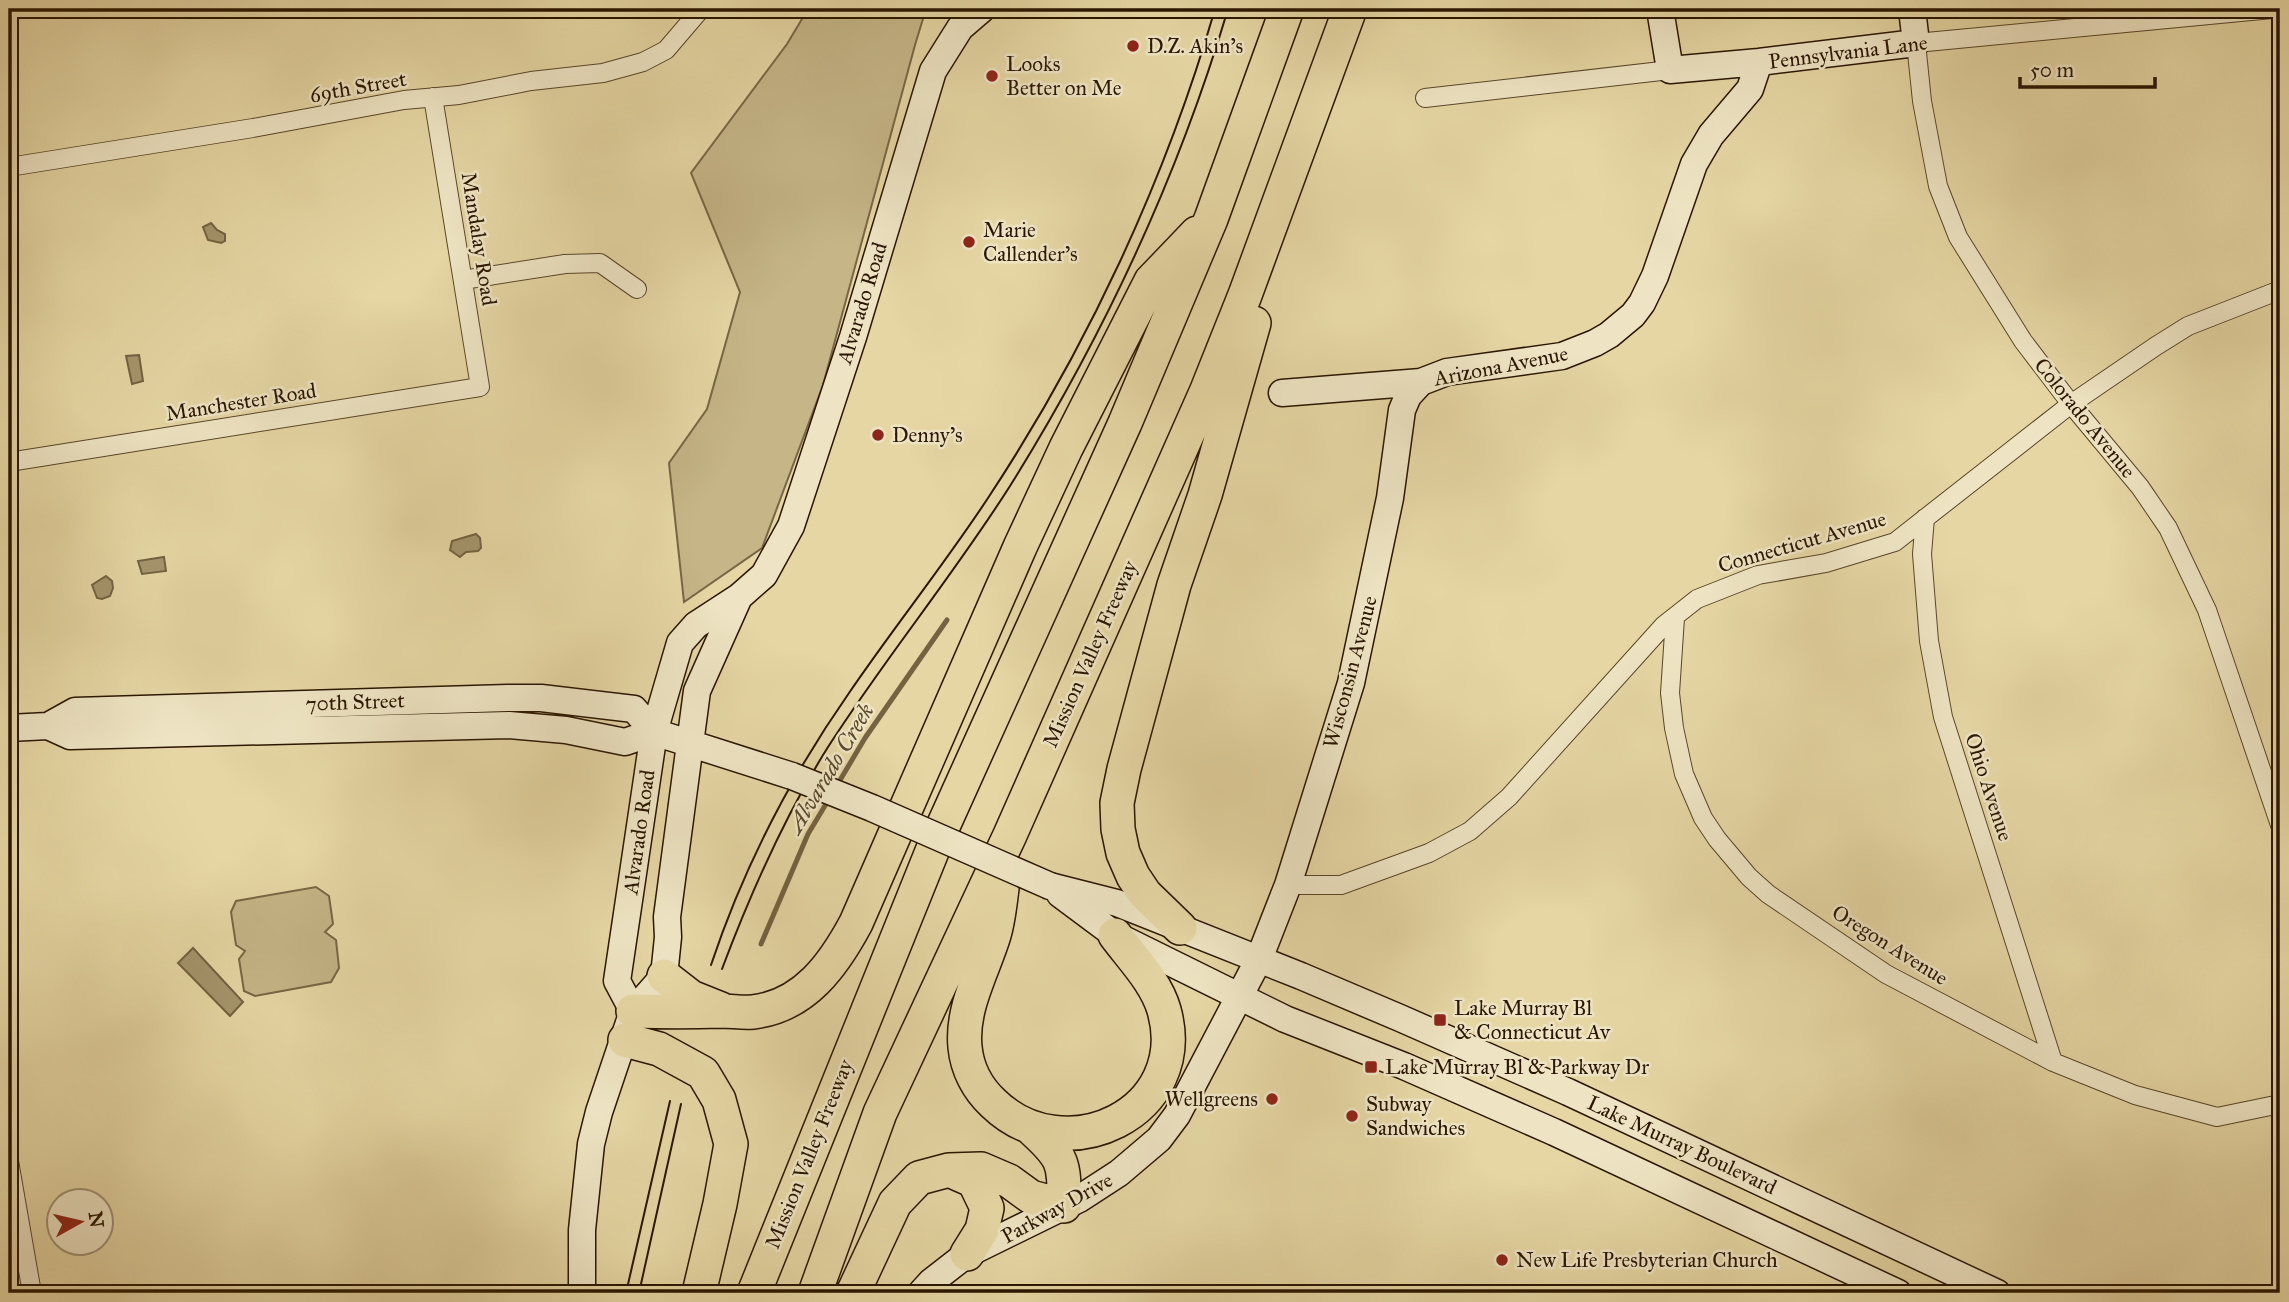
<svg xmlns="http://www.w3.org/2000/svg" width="2289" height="1302" font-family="'IM FELL Great Primer',serif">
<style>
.green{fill:#c5b587;stroke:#786644;stroke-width:2}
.water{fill:#a5956c;stroke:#746241;stroke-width:2}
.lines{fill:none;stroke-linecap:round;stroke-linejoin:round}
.stream{stroke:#746241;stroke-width:5}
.street-casing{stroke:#594629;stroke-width:20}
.secondary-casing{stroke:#2a1600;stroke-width:29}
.highway-casing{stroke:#2a1600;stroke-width:36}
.street{stroke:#eee4c3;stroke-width:18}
.secondary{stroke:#eee4c3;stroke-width:26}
.highway{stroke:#e5d6a3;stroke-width:33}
.tram{stroke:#2a1600;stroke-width:2}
.secondary-bridge-casing{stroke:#2a1600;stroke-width:29;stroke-linecap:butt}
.secondary-bridge{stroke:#eee4c3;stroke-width:26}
.poi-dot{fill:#8f2418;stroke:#eee4c3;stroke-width:2.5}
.labels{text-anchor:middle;stroke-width:5;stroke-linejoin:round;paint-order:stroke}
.poi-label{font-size:21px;fill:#2a1600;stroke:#eee4c3;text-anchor:start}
.street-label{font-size:21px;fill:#2a1600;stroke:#eee4c3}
.water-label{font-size:23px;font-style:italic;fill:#5b492b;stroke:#eee4c3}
</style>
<rect width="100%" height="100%" fill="#e5d6a3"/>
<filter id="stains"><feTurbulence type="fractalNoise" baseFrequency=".00286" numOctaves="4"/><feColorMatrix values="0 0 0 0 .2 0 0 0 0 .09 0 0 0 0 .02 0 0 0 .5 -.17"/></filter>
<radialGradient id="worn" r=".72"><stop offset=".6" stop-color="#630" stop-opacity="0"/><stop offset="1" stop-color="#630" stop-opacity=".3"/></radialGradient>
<path class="green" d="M808,9H926L915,45L823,385L762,548L684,602L669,463L707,409L740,292L691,173L787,44Z
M316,887L329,896L333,924L325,932L336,940L339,968L331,982L255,996L244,991L239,959L245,951L236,945L231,912L236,901Z"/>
<path class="water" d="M211,223L217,230L225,234V241L221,243L208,240L203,227Z
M139,355L143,381L132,384L126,356Z
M476,534L480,538L481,548L478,551L466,552L460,557L450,550L452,541Z
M164,557L166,571L142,574L138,561Z
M106,576L112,581L113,588L110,596L102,599L97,598L92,585Z
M193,948L243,1002L230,1016L178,963Z"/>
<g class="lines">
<path class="stream" d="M836,787L865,738L947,620
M761,944L808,834L829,799"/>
<defs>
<path id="street" d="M2272,9L1916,43L1922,101L1938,186L1958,237L2023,341L2071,404L2140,487L2168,528L2207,610L2280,825
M1425,98L1670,70
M9,167L253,128L404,100L459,95L531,81L603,73L643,62L666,50L701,9
M463,280L565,264L600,263L637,289
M9,462L480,387L433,97
M1925,518L1922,554L1929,641L1943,717L2053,1062
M1675,618L1670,693L1674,728L1684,774L1703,818L1717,839L1749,877L1768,894L1886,974L2053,1062L2135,1095L2217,1117L2280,1104
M1288,885H1341L1429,853L1470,831L1509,797L1664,625L1697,599L1758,575L1826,563L1895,542L2071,404L2156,346L2188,326L2280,290
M9,1161L32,1293"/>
<path id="secondary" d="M1660,9L1670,70L1759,62L1916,43L1912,9
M1282,393L1421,382L1447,372L1562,356L1595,343L1609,335L1633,315L1642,303L1655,276L1694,164L1711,135L1750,89L1759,62
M48,726L75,711L508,698H541L634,709L654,732L792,776
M9,728L48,726L70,736L509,725L566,730L625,742L654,732
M1050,886L1117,903L1301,976L1400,1018L1568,1092L1997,1293
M1060,894L1115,935L1285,1019L1404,1066L1554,1132L1898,1293
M633,1011L617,981L654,732L680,643L696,625L739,597L764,575L791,526L853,337L933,71L960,28L982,9
M582,1293V1230L591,1144L599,1112L633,1011L664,976L668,937L667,917L697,691L739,597
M921,1293L931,1282L967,1254L1079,1199L1119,1173L1159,1139L1177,1115L1259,959L1288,885L1351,683L1390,498L1402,410L1408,396L1421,382"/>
<path id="highway" d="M1004,872C1001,893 1000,915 994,935C983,971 961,1008 965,1047C967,1069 978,1089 993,1103C1065,1173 1193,1113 1164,1010C1156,982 1132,958 1115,935
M1180,928L1145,894L1133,876L1123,853L1118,829L1117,803L1124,769L1174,585L1205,495L1254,323
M664,976L691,997L721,1009
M633,1011C663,1012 691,1012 721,1011C732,1011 743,1013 753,1012C805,1006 834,964 856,923L1020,547L1066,448L1151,281L1197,233
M625,1040L659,1049L703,1073L719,1100L731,1144L720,1204L699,1293
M949,1170L974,1181L987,1208L982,1230L967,1254
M754,1293L935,844L1125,423L1211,219L1287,9
M815,1293L880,1113L1010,835L1207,390L1245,295L1350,9
M853,1293L895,1203L919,1178L949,1170L981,1169L1009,1181L1031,1197L1064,1206C1064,1163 1065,1159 1032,1129"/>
</defs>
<use href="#street" class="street-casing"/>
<use href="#secondary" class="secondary-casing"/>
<use href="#highway" class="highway-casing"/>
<use href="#street" class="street"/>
<use href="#secondary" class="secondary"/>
<use href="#highway" class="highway"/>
<path class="tram" d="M711,965C743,869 791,776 849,693C894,627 944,565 988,498C1087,348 1165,181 1215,9
M722,969C751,892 784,817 828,747C885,658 953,576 1010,486C1103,337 1178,177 1228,9
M626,1293L670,1101
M639,1293L681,1104"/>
<defs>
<path id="secondary-bridge" d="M792,776L872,808L1050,886"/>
</defs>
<use href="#secondary-bridge" class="secondary-bridge-casing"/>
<use href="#secondary-bridge" class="secondary-bridge"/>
</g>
<g class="poi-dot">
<circle cx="1133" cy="46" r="7"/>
<circle cx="992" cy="76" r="7"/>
<circle cx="969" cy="242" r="7"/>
<circle cx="878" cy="435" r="7"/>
<rect x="1433" y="1013" width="14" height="14" rx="3.5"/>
<rect x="1364" y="1060" width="14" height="14" rx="3.5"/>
<circle cx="1272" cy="1099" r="7"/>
<circle cx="1352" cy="1116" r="7"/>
<circle cx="1502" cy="1260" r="7"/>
</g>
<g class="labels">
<g class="poi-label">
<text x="1147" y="53">D.Z. Akin's</text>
<text x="1006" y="71">Looks<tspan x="1006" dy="24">Better on Me</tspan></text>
<text x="983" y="237">Marie<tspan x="983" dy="24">Callender's</tspan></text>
<text x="892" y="442">Denny's</text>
<text x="1454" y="1015">Lake Murray Bl<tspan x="1454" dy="24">&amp; Connecticut Av</tspan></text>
<text x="1385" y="1074">Lake Murray Bl &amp; Parkway Dr</text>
<text x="1258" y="1106" text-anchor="end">Wellgreens</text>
<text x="1366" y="1111">Subway<tspan x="1366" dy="24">Sandwiches</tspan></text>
<text x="1516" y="1267">New Life Presbyterian Church</text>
</g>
<g class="street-label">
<text transform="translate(1848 52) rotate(-7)" y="7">Pennsylvania Lane</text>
<text transform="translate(358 87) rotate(-10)" y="7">69th Street</text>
<text transform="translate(479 239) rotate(81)" y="7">Mandalay Road</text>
<text transform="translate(862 303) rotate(-73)" y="7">Alvarado Road</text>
<text transform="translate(1501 366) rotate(-11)" y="7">Arizona Avenue</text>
<text transform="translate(241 402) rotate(-9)" y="7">Manchester Road</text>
<text transform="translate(2085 418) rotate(51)" y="7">Colorado Avenue</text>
<text transform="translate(1802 542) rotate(-16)" y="7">Connecticut Avenue</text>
<text transform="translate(1090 654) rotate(-66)" y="7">Mission Valley Freeway</text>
<text transform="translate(1350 672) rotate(-75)" y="7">Wisconsin Avenue</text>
<text transform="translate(355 702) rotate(-2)" y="7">70th Street</text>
<text transform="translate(1989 787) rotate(72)" y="7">Ohio Avenue</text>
<text transform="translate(639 832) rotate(-82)" y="7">Alvarado Road</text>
<text transform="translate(1890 945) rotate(32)" y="7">Oregon Avenue</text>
<text transform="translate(1682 1145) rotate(25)" y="7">Lake Murray Boulevard</text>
<text transform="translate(809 1154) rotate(-68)" y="7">Mission Valley Freeway</text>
<text transform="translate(1057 1208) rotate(-29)" y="7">Parkway Drive</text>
</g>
<g class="water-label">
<text transform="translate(830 768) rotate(-59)" y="8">Alvarado Creek</text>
</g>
</g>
<rect width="2289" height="1302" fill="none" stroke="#e5d6a3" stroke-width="35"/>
<rect x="10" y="10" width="2268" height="1281" fill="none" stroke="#2a1600" stroke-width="3.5"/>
<rect x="18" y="18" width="2254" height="1267" fill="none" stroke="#2a1600" stroke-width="2"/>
<g transform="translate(80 1222) rotate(82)"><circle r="33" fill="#eee4c3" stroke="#a09275" stroke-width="2"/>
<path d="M0-5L12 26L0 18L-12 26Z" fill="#8f2418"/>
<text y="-10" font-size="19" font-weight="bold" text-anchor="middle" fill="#2a1600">N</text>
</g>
<path d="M2020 77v10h135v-10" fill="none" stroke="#2a1600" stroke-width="3.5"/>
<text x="2030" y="77" font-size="21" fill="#2a1600" stroke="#eee4c3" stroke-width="5" paint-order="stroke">50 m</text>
<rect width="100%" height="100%" filter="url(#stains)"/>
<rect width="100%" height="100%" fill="url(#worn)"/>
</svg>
